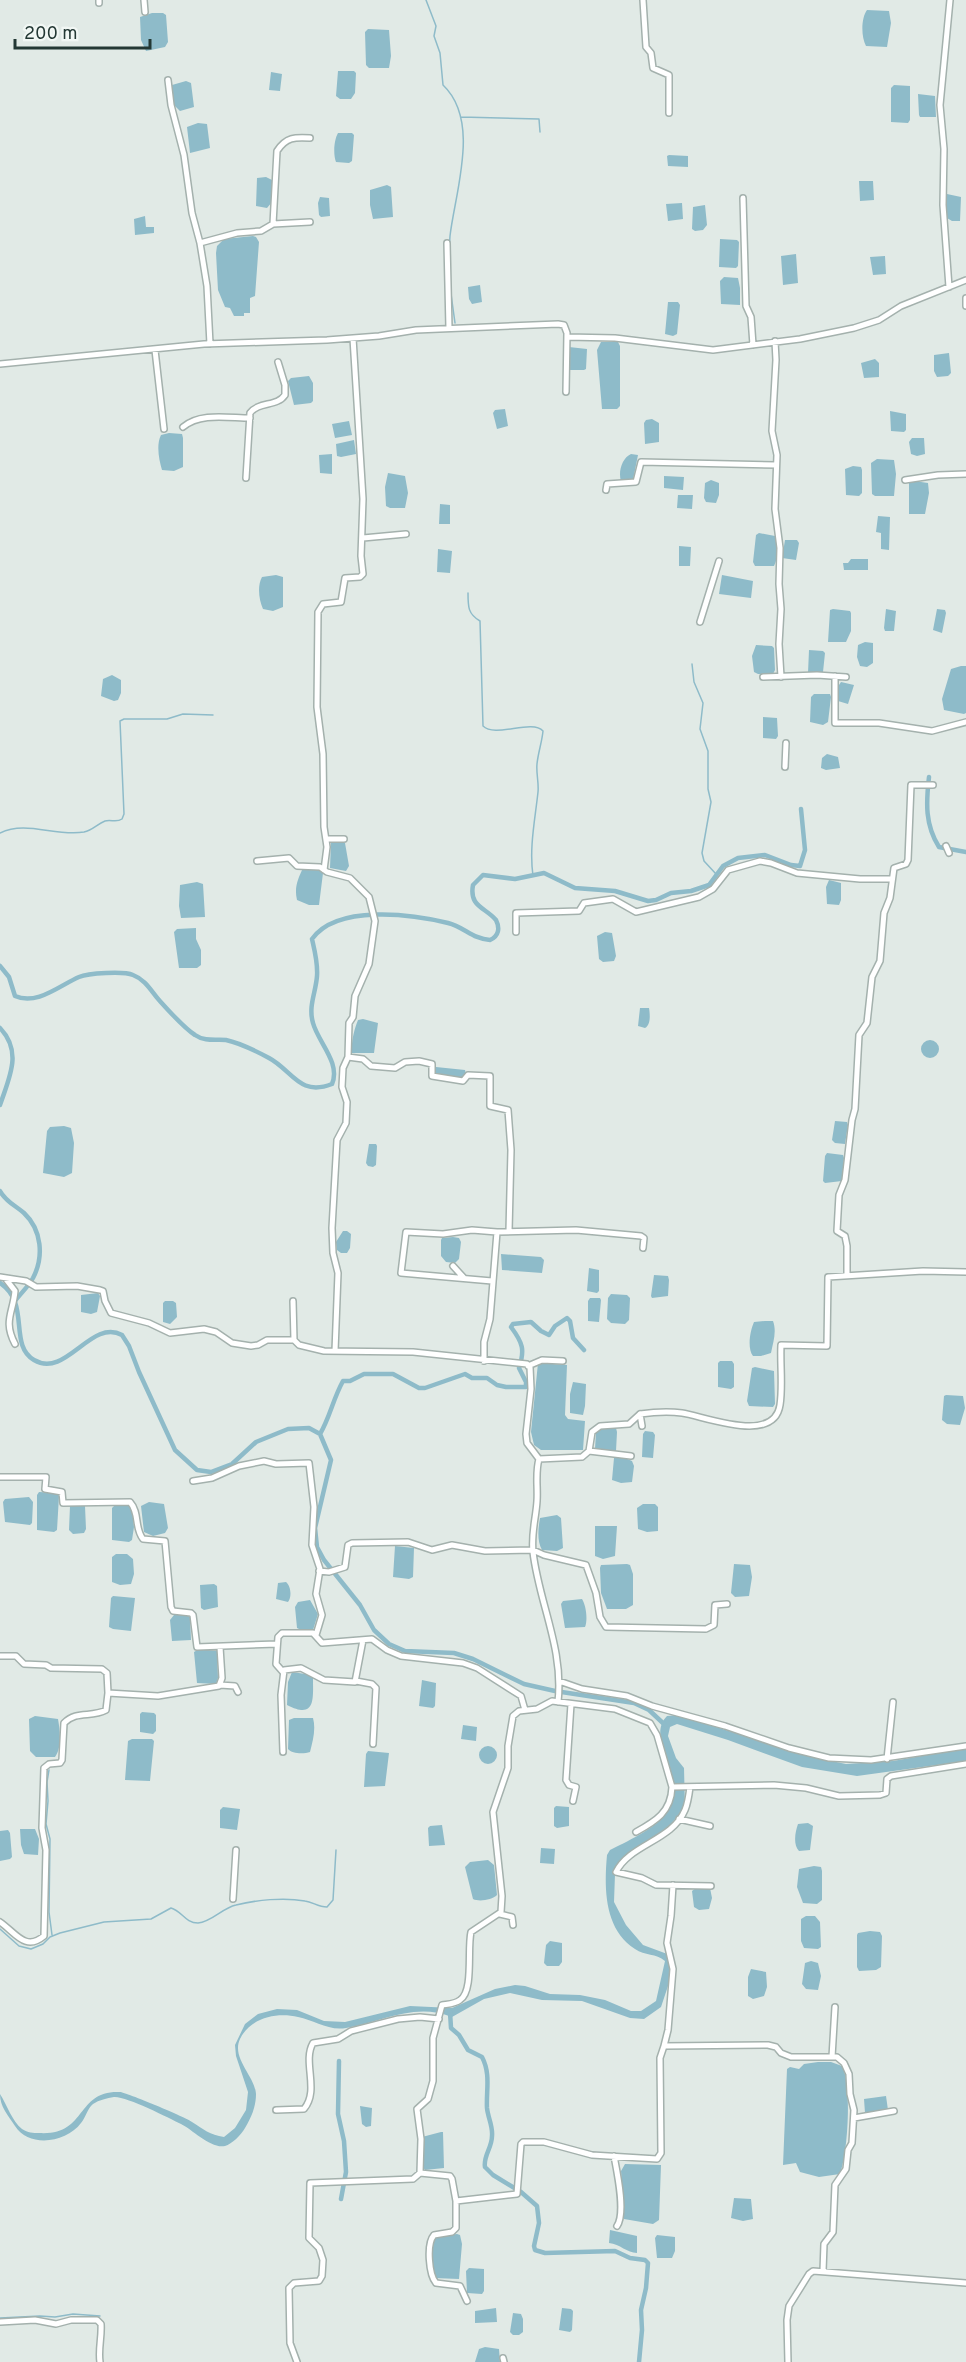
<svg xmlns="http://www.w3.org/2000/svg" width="966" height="2362" font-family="Overpass,sans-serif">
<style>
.water{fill:#8ebbc9}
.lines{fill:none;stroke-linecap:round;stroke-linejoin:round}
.stream{stroke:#8ebbc9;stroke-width:1.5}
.canal{stroke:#8ebbc9;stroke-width:4.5}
.minor-casing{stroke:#a4b1ad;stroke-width:8}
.minor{stroke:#fff;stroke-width:5}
</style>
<rect width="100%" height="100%" fill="#e1eae6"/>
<path class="water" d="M867,10L889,11L891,23L887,47L866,46C861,37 861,18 867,10Z
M152,13H163L166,15L168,42L165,47L146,51L141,40L140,17Z
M368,29L389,30L391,56L389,68H369L366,65L365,32Z
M338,71H354L356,73L355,93L351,99H340L336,96Z
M271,72L282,74L280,91L269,90Z
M186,81L191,83L194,107L180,111L174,105L172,85Z
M894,85L910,86V120L908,123L891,122V88Z
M918,94L935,96L936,117H920L919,115Z
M198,123L207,124L210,148L190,153L187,127Z
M338,133H352L354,135L352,161L349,163L336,162C333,154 334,140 338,133Z
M669,155L688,156V167L668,166L667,156Z
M266,177L272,180V202L267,208L256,206L257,178Z
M859,181H873L874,200L860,201Z
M387,185L391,187L393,217L373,219L370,205V190Z
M947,194L961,197L960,221H952L947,218Z
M320,197L329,198L330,216L321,217L319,215L318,203Z
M682,203L683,219L668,221L666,204Z
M705,205L707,225L703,230L695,231L692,229L693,207Z
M145,216L146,227H154V233L135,235L134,219Z
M253,236L256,237L259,242L255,296L250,298V313H244V316H234L230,308L225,307L218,290L216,253L217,246L224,239Z
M720,239L737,240L739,242L738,266L736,268L719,267Z
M796,254L798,283L783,285L781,256Z
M885,256L886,274L873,275L870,257Z
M724,277L738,278L740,288V305L721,304L720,281Z
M480,285L482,302L472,304L469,299L468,287Z
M668,302H678L680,305L677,334L673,336L665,334Z
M601,342H618L620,346V406L617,409H602L597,350Z
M569,347L587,349L586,369L584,370H569Z
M949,353L951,373L948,376L937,377L934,371V355Z
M875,359L879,363V377L864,378L861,363Z
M309,376L313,383V401L311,403L294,405L288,381L291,378Z
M505,409L508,426L497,429L493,413L495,410Z
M890,411L906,414V430L904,432L891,431Z
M652,419L659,423V442L645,444L644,423L646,420Z
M349,421L352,435L335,438L332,424Z
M169,433L182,434L183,438V467L174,471L162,470C159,460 156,445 161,435Z
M912,438H924L925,454L917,456L911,454L909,442Z
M354,440L356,454L341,457L337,456L336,444Z
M332,454V474L320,473L319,455Z
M631,454L638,455L633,480L621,481C618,472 622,458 631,454Z
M877,459L894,460L896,474L894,496H875L872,494L871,463Z
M853,466L861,467L862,470V493L859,496L846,495L845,469Z
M388,473L405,476L408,493L405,508H390L386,506L385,487Z
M664,476L684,477L683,490L664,488Z
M711,480L719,483V495L716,503L706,502L704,498L705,483Z
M914,481L928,483L929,493L925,514H909V483Z
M678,495H693L692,509L677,508Z
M440,504L450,505V524H439Z
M878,516L890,517L889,550L881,549V533L876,532Z
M759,533L775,536C779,544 778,559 774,566H755L753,562L756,535Z
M785,540H797L799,543L796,560L782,558Z
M679,546L691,547L690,566H679Z
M438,549L452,551L450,573L437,572Z
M851,559H868V570H844L843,563H848Z
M276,575L283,577V607L273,611L263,609C259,600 257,586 262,577Z
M722,575L753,581L751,598L719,594Z
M833,609L850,611L851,613V631L846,642H828L830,610Z
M886,609L896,611L894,631H885L884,628Z
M937,609L945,610L946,613L942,633L933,630Z
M865,642L873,643V663L867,667L860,666L857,657L858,645Z
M756,645L772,646L774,648L775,670L773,674H758L754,672L752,656Z
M809,650L823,651L825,653L823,672L808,673Z
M961,666H966V713L964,714L944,710L942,699L951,669Z
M112,675L121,680V693L118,700L114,701L101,696L103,679Z
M841,682L854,685L848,704L838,701L839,685Z
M814,694H830L831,697L828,722L823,725L810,722L811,697Z
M763,717L777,718L778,736L776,739L763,738Z
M827,754L838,757L840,768L826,770L821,768L822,758Z
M331,842L345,843L349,866L346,871L330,868Z
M303,868L322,870L323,873L319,905H309L297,900C294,887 298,879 303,868Z
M829,880L841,883V900L839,905L827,904L826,887Z
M197,882L203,884L205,917L181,918L179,906L180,885Z
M196,928V939L201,950V965L197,968H179L174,932L177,929Z
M605,932L612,933L616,956L614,961L603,962L599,959L597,936Z
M640,1008H649C650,1014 651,1025 645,1028L638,1026Z
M363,1019L378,1023L374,1053H352C351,1042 354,1030 358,1020Z
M921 1049a9 9 0 1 1 18 0a9 9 0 1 1-18 0Z
M436,1067L465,1070L466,1074L461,1078L436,1074L434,1072Z
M835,1121L847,1122L848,1125L845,1144L835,1143L832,1140Z
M64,1126L71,1128L74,1143L72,1173L64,1177L43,1173L47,1131L50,1127Z
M369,1144H376L377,1146L376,1165L373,1167L368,1166L366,1163Z
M827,1153L843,1155L844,1158L842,1181L825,1183L823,1181L825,1156Z
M343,1231H347L351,1234L350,1248L347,1253H341L337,1250L336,1242Z
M453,1237L459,1238L461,1242L459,1259L455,1263L446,1262L441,1256V1240L442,1238Z
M501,1254L541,1257L544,1260L542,1273L502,1270Z
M589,1268L599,1270V1291L597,1293L587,1291Z
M654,1275L668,1276L669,1280L668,1296L652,1298L651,1296Z
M98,1293L100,1296L97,1312L91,1314L81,1312V1295Z
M611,1294L627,1295L630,1298L629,1320L625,1324L611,1323L607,1319L608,1298Z
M590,1298H600L601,1300L599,1322L588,1321V1301Z
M165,1301H173L176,1303L177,1317L170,1324L163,1322V1303Z
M765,1321H773C777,1332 773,1342 771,1353L761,1356H753C747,1348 750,1331 754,1322Z
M720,1361H732L734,1364V1387L731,1389L718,1387V1363Z
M538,1363L567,1365L565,1415L568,1419L585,1421L583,1450H541L534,1445L531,1432Z
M755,1367L774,1371L775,1404L773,1407L749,1406L747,1401L752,1368Z
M573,1382L586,1384L585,1406L583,1415L570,1413V1394Z
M946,1395L963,1396L965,1408L960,1425L947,1424L942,1420L944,1396Z
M616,1428L617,1432L616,1451L595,1449L596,1432L599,1429Z
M645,1431L653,1432L655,1435L653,1458L642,1457L643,1434Z
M614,1458H625L632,1461L634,1466L632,1482L621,1483L612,1480Z
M39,1492L58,1493L59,1496L57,1530L54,1532L37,1530V1495Z
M29,1497L33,1502L32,1523L30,1525L5,1522L3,1502L5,1499Z
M149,1502L164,1504L168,1528L165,1533L153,1536L144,1532L141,1506Z
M128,1504L132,1508L134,1527L132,1540L129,1542L112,1540V1508L115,1505Z
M643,1504H655L658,1507V1531L647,1532L638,1529L637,1508Z
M70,1506H85L86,1529L84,1533L73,1534L69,1530Z
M557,1515L561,1518L563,1548L557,1551L542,1550C537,1541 538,1529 540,1518Z
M595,1526H617L615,1556L603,1559L595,1556Z
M395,1546L414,1548L413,1577L409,1579L393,1577Z
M116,1554H127L133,1559L134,1574L131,1584L120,1585L112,1582V1557Z
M627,1564L630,1565L633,1574V1605L626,1609H607L601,1593L600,1568L601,1565Z
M734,1564L750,1565L752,1577L749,1596L735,1597L731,1593Z
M278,1583L286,1582C291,1586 292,1597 288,1602L276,1599Z
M214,1584L217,1586L218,1607L204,1610L201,1608L200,1585Z
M113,1596L135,1598L131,1631L113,1629L109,1627L111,1598Z
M582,1599C586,1605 588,1620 585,1627L565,1628L561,1604L563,1601Z
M310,1600L318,1614L313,1630L299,1629L297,1628L295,1607L298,1602Z
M174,1615H186L190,1617L191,1640L172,1641L170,1620Z
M199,1649L217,1651L218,1678L216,1684L197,1683L194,1652Z
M292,1672L312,1675L313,1678C313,1699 316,1720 287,1705L288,1682Z
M422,1680L436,1683L435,1706L433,1708L419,1706Z
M142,1712L154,1713L156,1715V1731L153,1734L140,1732V1714Z
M678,1715L812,1757L846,1764L893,1761L966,1748V1761L857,1776L802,1767L728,1740L677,1724L670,1727L668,1736L676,1758L684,1768L685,1808L662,1834L622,1859L615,1874L614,1902L626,1925L643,1945L670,1955V1980L661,2007L644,2019L630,2018L582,2001L542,2000L510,1993L484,1999L452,2017C414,2002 383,2022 346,2028C328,2031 314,2020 298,2017C276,2012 250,2018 240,2039C231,2058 255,2076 256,2094C256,2107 251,2118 245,2128C241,2135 232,2144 225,2146C211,2149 193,2130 181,2124C169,2118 126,2096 114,2097C107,2098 99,2100 93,2104C87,2109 86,2117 81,2123C66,2143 29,2148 15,2126C8,2115 0,2107 0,2094C7,2105 12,2121 22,2129C28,2133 33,2133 39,2133C88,2136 75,2090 120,2092C125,2092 188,2118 192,2122C203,2129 210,2135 224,2137L235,2128L246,2110L248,2092L236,2056L235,2045L245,2024L258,2014L277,2009L297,2010L324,2021L345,2022L410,2006L452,2008L495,1989L515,1985L525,1986L550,1994L580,1995L605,2000L631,2011H641L656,2001L665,1961C656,1953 645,1956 635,1949C604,1929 604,1888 607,1855L610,1850C626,1842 654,1829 665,1815C693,1780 643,1740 667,1716Z
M35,1716L58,1719C60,1730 62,1748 55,1757H36L30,1751L29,1719Z
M294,1718H313C316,1729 313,1740 310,1752C304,1754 292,1754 288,1749L289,1720Z
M463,1725L477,1727L476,1741L461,1739Z
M132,1739H152L154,1741L150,1781L125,1780L128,1741Z
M479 1755a9 9 0 1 1 18 0a9 9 0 1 1-18 0Z
M368,1751L389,1753L385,1786L364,1787L366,1754Z
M556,1806L569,1807V1826L557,1828L554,1826V1808Z
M223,1807L240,1809L237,1830L220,1828V1810Z
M808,1823L813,1826L810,1850L799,1851C793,1845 795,1832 798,1824Z
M442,1825L445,1845L429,1846L428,1828L430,1826Z
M20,1829H35L39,1839L38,1855L24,1854L21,1845Z
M8,1830L10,1833L12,1857L10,1859L0,1861V1831Z
M541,1848L555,1849L554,1864L540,1863Z
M488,1860L494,1865L497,1895C492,1900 479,1902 473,1899L465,1867L470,1862Z
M814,1866L821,1867L822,1871V1900L817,1904L803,1903L797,1887L799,1869Z
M696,1888H710L712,1898L709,1909L699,1910L694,1907L692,1891Z
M806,1916H815L820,1922L821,1947L818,1949L804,1948L801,1941V1919Z
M870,1931L880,1932L882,1936L881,1967L876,1970L859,1971L857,1967V1935L858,1933Z
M550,1941L562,1943V1962L559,1966H547L544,1963L546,1945Z
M811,1961L818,1963L821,1976L818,1990L806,1989L802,1984L805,1963Z
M751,1969L766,1972L767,1987L764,1996L753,1999L748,1996V1977Z
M818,2062H831L842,2066C852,2084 848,2153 840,2174L819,2177L800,2172L796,2163L783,2165L787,2069L790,2067L799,2069L804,2064Z
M886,2096L888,2110L865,2113L864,2099Z
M360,2106L372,2108L371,2126L366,2127L362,2124Z
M441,2132H443L444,2168L425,2170L422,2166V2137Z
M625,2164L661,2165L659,2220L653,2224L624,2219L621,2171Z
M734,2198L751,2199L753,2219L743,2221L731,2218Z
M610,2230L637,2236V2253C627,2253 620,2244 609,2243Z
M457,2234L460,2235L462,2244L459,2279L434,2278L432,2274L431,2239L436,2236Z
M657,2235L675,2237V2251L672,2258H657L655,2238Z
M469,2268L484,2269V2291L482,2294L467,2293L466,2271Z
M496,2308L497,2322L475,2323V2311Z
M562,2308L571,2309L573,2311L572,2330L570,2332L559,2330Z
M513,2313L521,2314L523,2319V2332L519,2335H513L510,2332Z
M485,2347L499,2349L500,2362H475L479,2349Z"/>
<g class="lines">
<path class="stream" d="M426,0L436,26L434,36L440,53L443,85C481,121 455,192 450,236C449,247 450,258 450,268
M461,117L539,119L540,132
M451,294L455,323
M468,593C468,607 468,614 480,621L483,726C495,738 532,719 543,731C542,742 538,753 537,764C536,773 539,783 538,792C535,820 529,848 533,876
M692,664L694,682L703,703L700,729L708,751V789L711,802L702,853L704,861L716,874
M0,833C26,820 56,837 84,832C93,830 97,824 105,821C111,819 116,823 122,819L124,814L120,721L124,719H167L183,714L213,715
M49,1770L47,1782L48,1801L46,1824L50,1839L49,1912L52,1935
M0,1929L19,1946L31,1949L43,1944L50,1937L60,1933L104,1922L151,1919L171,1908C182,1911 185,1923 198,1923C212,1922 222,1908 236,1905C256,1900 284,1897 305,1901C313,1902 318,1907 327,1907L333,1900L336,1850
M0,2318L40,2316L55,2317L73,2314L100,2316"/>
<path class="canal" d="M929,777C926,803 925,825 939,847L966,852
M0,966L9,977L15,996C37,1006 60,985 79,977C88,973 124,971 133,975C146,980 151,991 159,1000C168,1010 184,1028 195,1035C205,1042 216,1039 226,1040C240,1043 256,1051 269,1058C292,1070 299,1097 332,1084C341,1063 318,1042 313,1023C308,1006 316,992 317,976C318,963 315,952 312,939C337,904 412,914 448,923C464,927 473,939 490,940C499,936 500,928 496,920C485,907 469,907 473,885L483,875L515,879L544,873L575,888L615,891L648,901L656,900L671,893L691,891L709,885L723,866L738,858L765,855L791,865L800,866L805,850L801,809
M0,1028C23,1052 9,1078 0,1105
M0,1191C6,1202 15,1205 24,1213C42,1230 44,1257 33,1278C28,1287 21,1293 15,1301
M0,1283C31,1303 8,1345 34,1360C66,1379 91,1318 122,1335L129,1346L139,1372L175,1450L197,1470L211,1472L232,1464L256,1442L288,1429L309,1428L320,1434L331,1460L315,1528L317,1547L324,1560L360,1605L374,1630L389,1644L405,1651L454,1653L473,1659L524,1684L555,1691L634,1703L649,1710L665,1725
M320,1434C330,1417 333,1399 343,1381H350L364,1374H393L419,1388H425L465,1374L472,1378H487L497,1385L506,1387H526V1382L519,1368C525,1350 523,1343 511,1327L513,1324L531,1322L541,1331L549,1335L555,1326L567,1318L570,1321L573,1338L584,1350
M450,2012L451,2028L459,2035L468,2050L482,2057C491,2074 486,2091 487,2108C488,2118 493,2126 492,2136C492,2148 483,2156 485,2167L493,2175L521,2192L537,2206L539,2223L534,2246L535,2250L545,2253L615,2251L630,2258L645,2260L648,2263L646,2288L641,2310L642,2330L639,2362
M339,2061L338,2114L344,2141L346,2172L341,2199"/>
<defs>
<path id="minor" d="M99,0V3
M144,0L145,12
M643,0L646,47L651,53L653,68L669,75V113
M168,80L171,105L184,155L192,213L200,243L207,286L210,344
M743,198L746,306L751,317L753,345
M310,222L273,224L277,151C286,137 295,137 310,138
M200,243L237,233L261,231L273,224
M447,243L449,328
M949,287L943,205L944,149L940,105L950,0
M966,298V306
M567,337L615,338L713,350L800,339L854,328L879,320L901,306L966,280
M775,341L776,360L772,431L777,455L775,509L780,548L779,584L781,609L779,644L781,677
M155,350L164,429
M0,364L204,344L327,340L379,336L416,330L558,324L564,325L567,333L566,392
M183,427C200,412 229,418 250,418
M246,478L250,413C259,401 277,407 285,395V385L278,362
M905,480L938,475L966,474
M606,490L607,484L636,482L641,462L776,465
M363,538L406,534
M700,622L719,561
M835,676V723H879L932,731L966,722
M763,677L817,675L846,677
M785,767L786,743
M326,839H344
M946,846L949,853
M257,861L289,858L297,866L320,867L327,872L350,878L369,897L375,921L369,964L355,996L353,1017L349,1023L348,1057L343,1068L342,1087L347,1102L346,1123L337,1140L332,1228L333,1253L338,1273L335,1351
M324,870L327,847L324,827L323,754L317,707L318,612L323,604L341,602L345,578L360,577L363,574L361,556L363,499L353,338
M516,932V913L579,911L584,903L613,899L636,912L699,897L713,889L728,870L760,861L771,863L797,873L860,879H892
M348,1057L363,1059L371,1066L395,1068L405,1062L419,1061L432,1064V1076L463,1081L468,1075L490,1076V1106L508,1110L511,1150L509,1231
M453,1266L464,1278
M847,1275V1246L845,1236L837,1231L839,1195L845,1180L852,1120L855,1109L859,1035L867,1023L872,977L880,961L884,913L890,898L894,868L906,864L908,860L911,785H933
M0,1277L26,1281L36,1287L77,1286L100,1290L103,1291L105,1301L111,1313L149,1323L170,1333L204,1329L216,1332L232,1343L251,1346L258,1345L267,1340H294L293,1301
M5,1278L15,1291C13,1313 3,1321 15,1344
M492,1281L401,1273L406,1232L443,1234L472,1230L497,1232
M294,1340L299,1345L324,1351L413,1352L527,1364L530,1367L531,1389L526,1434L527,1443L539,1459C535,1473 538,1487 537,1501C536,1518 531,1533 533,1552C539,1603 564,1649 558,1702
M484,1361V1342L490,1319L497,1232L576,1230L641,1236L644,1238L643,1248
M528,1366L542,1360L563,1361
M640,1414C654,1412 668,1411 682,1413C704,1416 774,1445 780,1405C783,1386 780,1364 781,1345L827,1346L828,1277L923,1271L966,1272
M589,1451L631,1456
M539,1459L582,1457L589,1451L592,1432L600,1426L629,1424L640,1414L642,1426
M0,1477H46L45,1489L62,1492L63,1503L130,1502C140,1513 134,1528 143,1539L165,1541L171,1607L173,1611L191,1613L193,1615L197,1647L277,1644
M193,1481L212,1478L239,1466L264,1461L276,1464L309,1463L314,1507L312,1545L320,1569L316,1594L322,1615L316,1635
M319,1571L329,1572L345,1567L348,1545L352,1543L408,1542L432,1550L452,1545L485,1551L533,1550L544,1555L586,1565L596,1593L600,1617L606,1627L706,1629L714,1625L715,1605L727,1604
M0,1656H16L24,1664L46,1665L51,1668L102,1669L107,1673L108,1693L158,1696L219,1686L222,1678L220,1647
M283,1672L276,1664L278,1637L282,1633H313L322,1643L372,1639L387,1650L401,1656L463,1663L477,1668L521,1696L525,1710
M356,1681L372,1684L376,1688L373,1744
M559,1681L582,1689L627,1696L652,1706L725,1726L789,1748L829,1758L871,1760L966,1746
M220,1685L235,1686L238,1692
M571,1704L566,1780L569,1785L576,1787L573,1801
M283,1752L281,1695L284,1670L301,1668L324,1680L355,1682L363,1640
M887,1759L893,1702
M690,1787C689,1795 688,1803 685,1810C672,1841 630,1844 616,1872L642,1878L656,1885L711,1886
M679,1819L710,1826
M636,1832C656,1821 671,1812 672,1787
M233,1899L236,1850
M500,1914L512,1917L513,1925
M0,1922C15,1932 25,1952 44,1936L46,1850L42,1828L44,1768L49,1764L60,1763L62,1760L64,1723C77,1710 91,1718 106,1710L108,1693
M664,2046L668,2030L673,1969L667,1943L671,1916L673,1885
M832,2057L835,2007
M276,2110L304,2109C320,2090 302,2062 313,2043L338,2039L351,2031L398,2019L420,2017L439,2019
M854,2118L894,2111
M614,2156C617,2172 626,2213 617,2226
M420,2173L450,2176L452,2179L456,2201L517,2194L521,2144L523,2142H544L592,2155L657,2159L661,2153L660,2058L664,2046L768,2045L776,2047L781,2053L791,2057H837L844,2063L849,2074L850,2094L854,2110L852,2143L848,2150L846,2169L835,2185L833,2232L824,2244L823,2271
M456,2201V2228L452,2232L434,2235C426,2244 429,2275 436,2283L460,2286L467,2301
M0,2322L35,2320L56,2324L71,2320H97L101,2324C102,2337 98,2349 100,2362
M503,2358L504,2362
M297,2362L290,2343L289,2288L294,2283L319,2281L322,2276L323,2260L319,2248L309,2238L310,2183L413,2179L420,2173L421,2139L417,2109L428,2099L433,2081V2038L442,2005C448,2004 455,2004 460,2000C474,1991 467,1949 471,1932L501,1912L502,1896L493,1812L508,1768V1746L513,1716L519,1711L537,1709L552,1701L615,1709L650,1723L657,1735L672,1787L774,1785L806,1788L839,1796L880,1795L886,1793L887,1779L891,1776L966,1764
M788,2362L787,2320L789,2306L809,2274L813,2271L966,2283"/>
</defs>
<use href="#minor" class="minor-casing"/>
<use href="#minor" class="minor"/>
</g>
<path d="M15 39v9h135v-9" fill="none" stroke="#233834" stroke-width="3"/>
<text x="24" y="39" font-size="18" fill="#233834" stroke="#f1f7f4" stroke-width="4.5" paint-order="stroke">200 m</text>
</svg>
